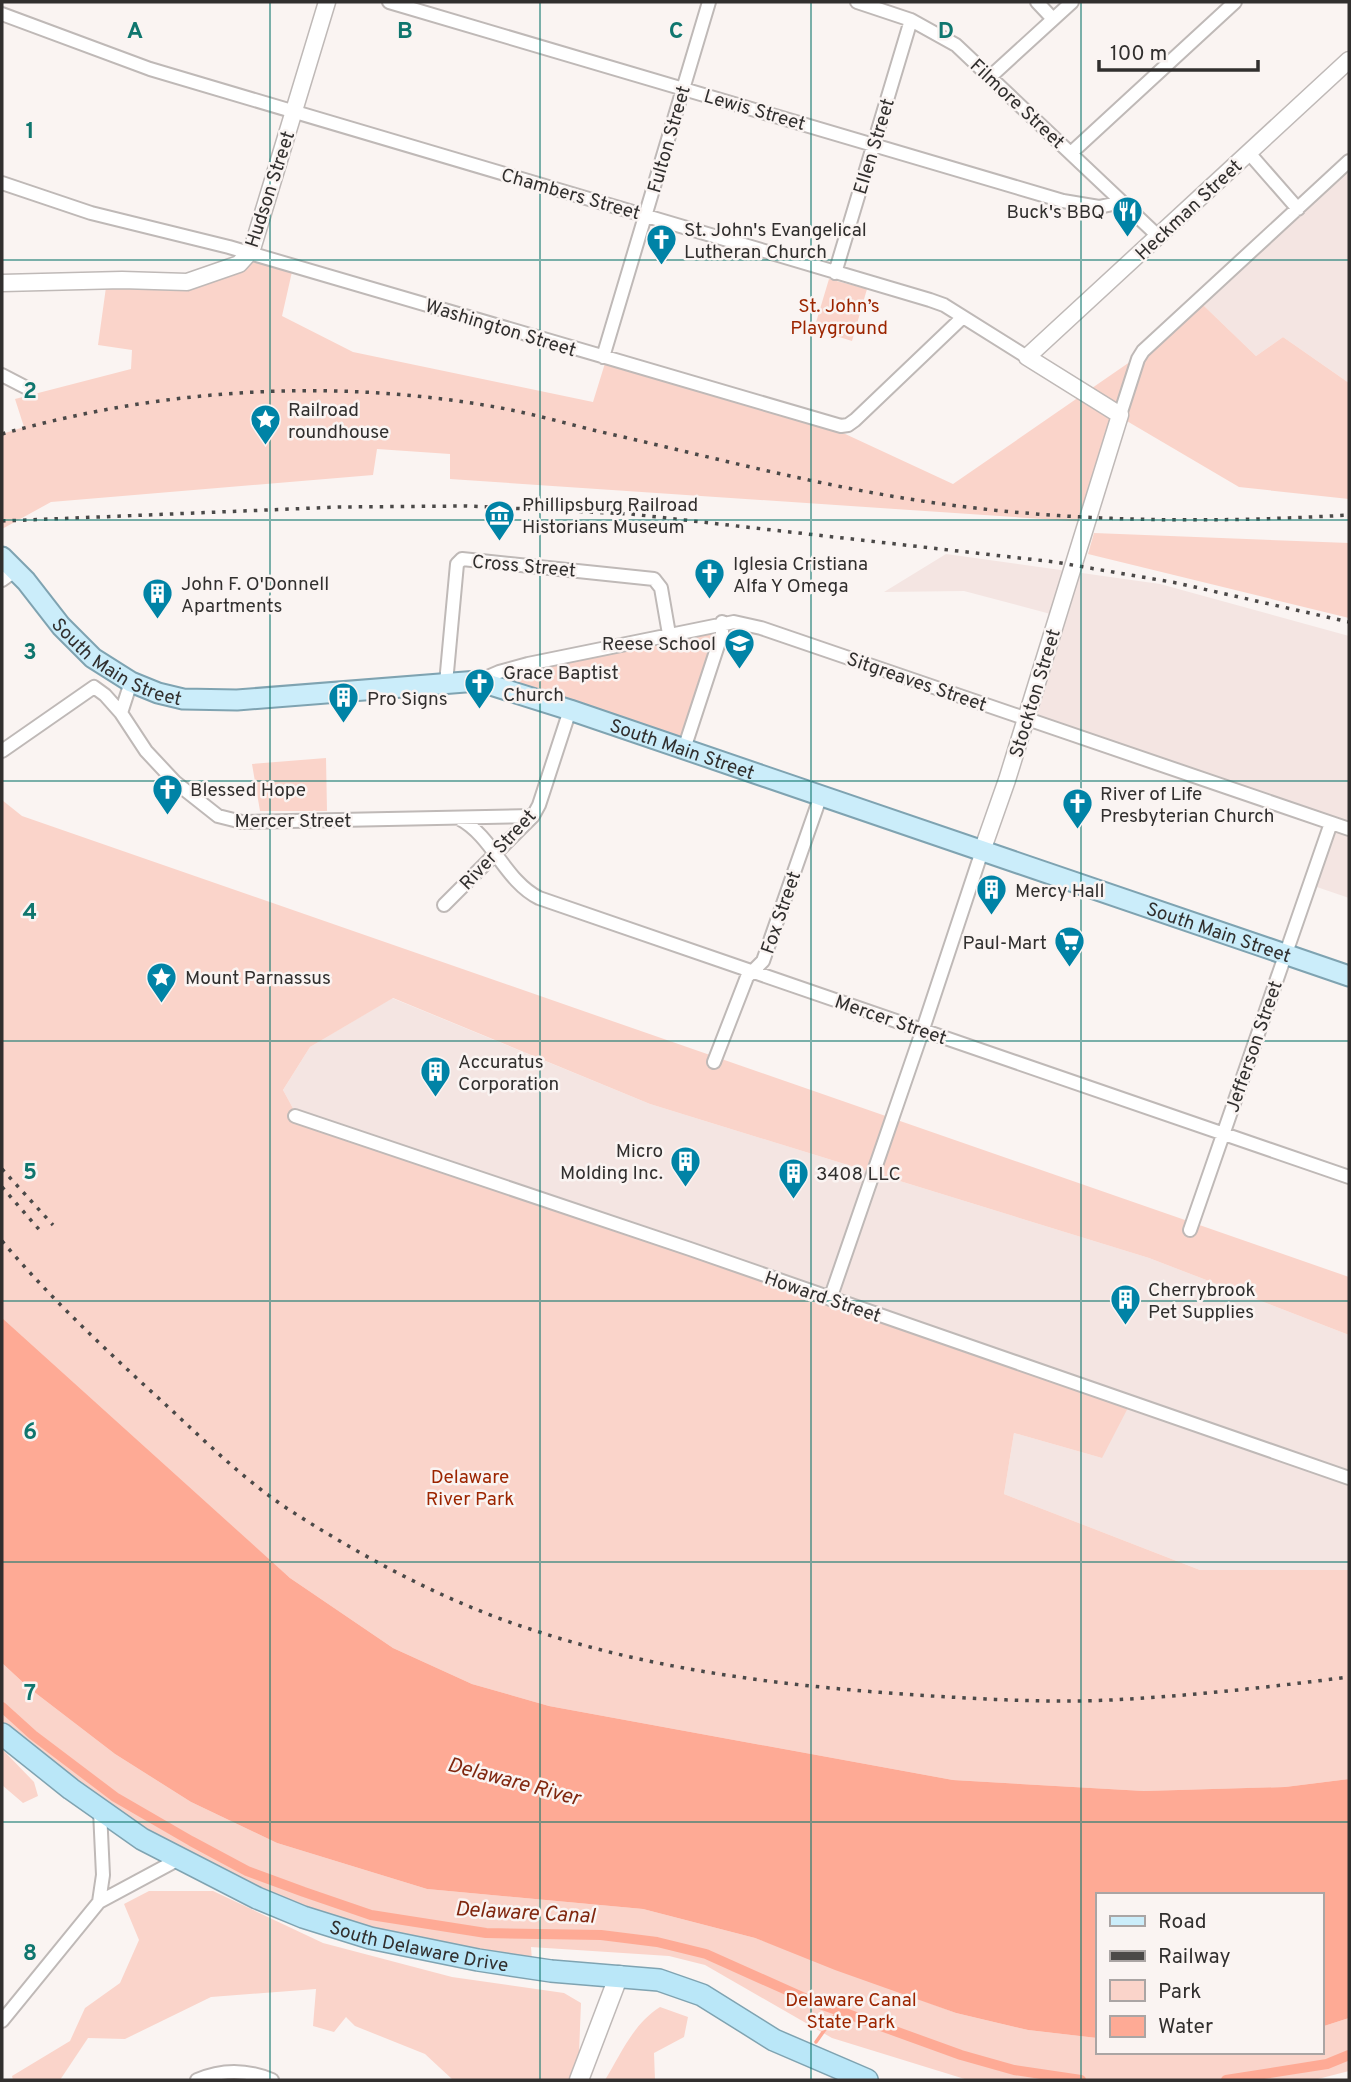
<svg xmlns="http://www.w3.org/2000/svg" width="1351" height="2082" font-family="Overpass,sans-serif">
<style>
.built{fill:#f4e5e2}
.green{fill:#fad4ca}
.water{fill:#feaa95}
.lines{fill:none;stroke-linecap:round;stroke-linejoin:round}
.stream{stroke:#feaa95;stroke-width:3.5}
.canal{stroke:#feaa95;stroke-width:10}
.minor-casing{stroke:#bfb9b7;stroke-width:16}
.tertiary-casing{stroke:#bfb9b7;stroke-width:19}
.secondary-casing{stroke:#bfb9b7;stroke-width:21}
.primary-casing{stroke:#7fa3b1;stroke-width:23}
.trunk-casing{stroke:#7fa3b1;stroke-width:24}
.minor{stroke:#fff;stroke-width:12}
.tertiary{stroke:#fff;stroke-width:16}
.secondary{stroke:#fff;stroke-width:18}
.primary{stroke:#cbedfa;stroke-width:19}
.trunk{stroke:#bae7f8;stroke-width:21}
.rail{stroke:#4b4948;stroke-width:3.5;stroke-dasharray:3.5 7;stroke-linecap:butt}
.grid{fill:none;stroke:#0f766e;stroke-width:2;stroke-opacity:0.55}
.labels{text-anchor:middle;stroke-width:5;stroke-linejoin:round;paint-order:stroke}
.street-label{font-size:19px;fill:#312f2e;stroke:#faf4f2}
.poi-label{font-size:19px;fill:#312f2e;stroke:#faf4f2;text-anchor:start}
.park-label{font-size:19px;fill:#9c2500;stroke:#faf4f2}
.water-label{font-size:21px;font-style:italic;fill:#80270f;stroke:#faf4f2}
.grid-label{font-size:23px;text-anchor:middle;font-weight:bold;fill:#0f766e;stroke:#faf4f2;stroke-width:5;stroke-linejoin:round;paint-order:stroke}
</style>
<rect width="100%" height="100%" fill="#faf4f2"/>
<path class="built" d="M1349,170V383L1283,337L1256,356L1202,304Z
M946,554L1160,584L1349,636V898L1311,885L1331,826L1023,723L1058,616L964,591L884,592Z
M392,998L650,1104L1149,1258L1349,1335V1570H1200L1004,1494L1014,1433L1102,1458L301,1123L283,1090L310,1047Z"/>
<path class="green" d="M249,251L294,263L282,316L353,352L593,402L606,360L828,426L953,484L1137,357L1202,304L1256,356L1283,337L1349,383V499L1239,487L1120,417L1088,522L450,479V454L377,449L373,475L51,502L2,529V434L24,427L15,399L131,369L132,350L98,345L107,280L185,282Z
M829,279L867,289L852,341L814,329Z
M1094,533L1349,543V618L1088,554Z
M722,622L684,749L478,681Z
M326,758L327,811H260L252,764Z
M2,800L22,816L1349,1277V1335L1149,1258L650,1104L393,998L310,1047L283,1090L301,1123L1131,1402L1102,1458L1014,1433L1004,1494L1200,1570H1349V1779L1285,1787L1144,1791L953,1780L549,1706L472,1684L393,1648L290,1578L198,1497L2,1332Z
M2,1663L29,1688L115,1754L191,1802L277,1843L427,1889L643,1909L755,1938L956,2013L1028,2030L1097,2038V2052H1321V2027L1349,2018V2071L1314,2080H968L832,2038L705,1965L669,1956L531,1947L532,1960L364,1929L301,1909L159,1841L2,1726Z
M2,1749L34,1782L38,1796L23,1803L2,1785Z
M149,1891H213L323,1943L452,1977L564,1993L581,2003L579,2053L569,2080H453L425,2054L355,2026L346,2017L334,2032L313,2026L316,1989L211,1997L125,2039L88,2038L60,2080H13L12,2076L70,2041L85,2008L120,1983L139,1940L124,1904Z
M660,2007L688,2017L684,2037L654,2053L655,2080H605C621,2054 633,2024 660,2007Z"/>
<path class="water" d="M2,1318L290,1578L393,1648L472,1684L549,1706L953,1780L1144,1791L1285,1787L1349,1779V2018L1321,2027V1895H1097V2038L1028,2030L956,2013L835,1970L755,1938L643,1909L427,1889L277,1843L191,1802L115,1754L29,1688L2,1663Z"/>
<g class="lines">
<path class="stream" d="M816,2042L838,2011"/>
<path class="canal" d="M2,1707L33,1735L115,1797L191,1841L247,1871L304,1892L371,1915L486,1933L601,1935L657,1942L706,1954L809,2000L961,2055L1014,2070L1081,2080
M1226,2080L1327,2064L1349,2055"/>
<defs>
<path id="minor" d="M389,2L1063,201L1099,207L1122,202
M857,2L911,20L956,45L1158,236
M1037,2L1053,19
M2,14L150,69L930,300L944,305L1027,357
M990,77L1072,2
M1071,153L1235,2
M1249,153L1298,209
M2,183L91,213L229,247L841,426L848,425L855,420L963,317
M835,273L911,20
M603,357L709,2
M2,375L27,388
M1120,415L1138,359L1143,351L1349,161
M2,580L16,570
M478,681L499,672L528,664L734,622L761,628L1349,829
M446,683L457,564L462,559L654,579L661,588L669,634
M121,713L131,682
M684,749L722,633V622
M2,751L94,687L105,695L121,713L146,751L175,782L218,816L242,822L533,816
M460,819C493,837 505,881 539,898L1349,1177
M444,905L533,816L539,805L570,710
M714,1062L747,977L763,961L821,795
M295,1116L690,1249L1349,1478
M1190,1230L1331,823
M830,1299L923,1029L982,851
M99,1902L103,1875L100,1811
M2,2021L99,1902L179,1859
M197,2080C222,2069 246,2069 272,2080"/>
<path id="tertiary" d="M2,283L122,280L187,282L239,264L249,253L253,246L327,2
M982,851L1007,780L1120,415L1027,357L1349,60"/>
<path id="secondary" d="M579,2080L619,1975"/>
<g id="primary">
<path id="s1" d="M2,557L26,581L61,626L93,658L131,682L158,693L183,699L237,700L478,681L570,710L1349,976"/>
</g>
<g id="trunk">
<path id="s2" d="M2,1734L71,1789L142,1839L257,1898L303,1917L370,1938L478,1960L551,1971L659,1980L702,1995L774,2040L867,2080"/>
</g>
</defs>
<use href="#minor" class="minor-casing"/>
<use href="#tertiary" class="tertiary-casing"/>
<use href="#secondary" class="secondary-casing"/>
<use href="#primary" class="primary-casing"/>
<use href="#trunk" class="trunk-casing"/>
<use href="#minor" class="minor"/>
<use href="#tertiary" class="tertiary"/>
<use href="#secondary" class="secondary"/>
<use href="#primary" class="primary"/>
<use href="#trunk" class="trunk"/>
<path class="rail" d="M2,434C161,389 327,378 490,406C526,412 561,422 597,431C695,453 792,479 891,496C1042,522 1197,524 1349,515
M2,521L339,507L467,506L631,514L1055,562L1177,583L1349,622
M2,1169L53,1225
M2,1187L43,1234
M2,1241C52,1300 108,1352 166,1405C206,1442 245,1481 291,1511C366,1559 448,1603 533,1630C657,1671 786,1686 916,1695C981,1699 1046,1703 1111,1700C1190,1696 1270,1687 1349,1677"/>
</g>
<path class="grid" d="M270,2V2080M540,2V2080M811,2V2080M1081,2V2080M2,260H1349M2,520H1349M2,781H1349M2,1041H1349M2,1301H1349M2,1562H1349M2,1822H1349"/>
<defs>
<symbol id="restaurant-pin" viewBox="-11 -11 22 30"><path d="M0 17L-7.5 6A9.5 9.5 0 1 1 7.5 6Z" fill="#0083a6" stroke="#faf4f2"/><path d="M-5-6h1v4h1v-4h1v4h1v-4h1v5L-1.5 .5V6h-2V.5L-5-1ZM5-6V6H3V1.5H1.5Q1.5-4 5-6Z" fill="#fff"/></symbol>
<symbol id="church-pin" viewBox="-11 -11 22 30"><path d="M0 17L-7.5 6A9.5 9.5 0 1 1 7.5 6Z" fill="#0083a6" stroke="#faf4f2"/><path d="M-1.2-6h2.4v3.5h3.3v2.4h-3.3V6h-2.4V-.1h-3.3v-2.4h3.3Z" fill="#fff"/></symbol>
<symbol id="sight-pin" viewBox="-11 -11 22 30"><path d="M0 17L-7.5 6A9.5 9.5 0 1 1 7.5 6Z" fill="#0083a6" stroke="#faf4f2"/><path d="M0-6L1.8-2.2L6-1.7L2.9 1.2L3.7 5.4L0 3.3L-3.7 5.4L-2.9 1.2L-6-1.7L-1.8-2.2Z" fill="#fff"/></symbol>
<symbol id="museum-pin" viewBox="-11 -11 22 30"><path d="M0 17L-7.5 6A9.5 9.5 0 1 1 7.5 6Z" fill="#0083a6" stroke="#faf4f2"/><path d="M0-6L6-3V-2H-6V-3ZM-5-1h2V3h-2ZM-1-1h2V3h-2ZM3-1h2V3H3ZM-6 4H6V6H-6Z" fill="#fff"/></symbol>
<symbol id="building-pin" viewBox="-11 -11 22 30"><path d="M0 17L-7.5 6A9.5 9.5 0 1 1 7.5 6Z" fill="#0083a6" stroke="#faf4f2"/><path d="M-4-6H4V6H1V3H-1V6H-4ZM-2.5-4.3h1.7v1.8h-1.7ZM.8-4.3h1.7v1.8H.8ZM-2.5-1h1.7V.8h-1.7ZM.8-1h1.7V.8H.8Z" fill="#fff"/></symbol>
<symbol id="school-pin" viewBox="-11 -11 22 30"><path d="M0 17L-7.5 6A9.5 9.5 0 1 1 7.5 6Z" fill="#0083a6" stroke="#faf4f2"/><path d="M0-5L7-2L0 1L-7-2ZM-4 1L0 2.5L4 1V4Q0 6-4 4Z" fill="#fff"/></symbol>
<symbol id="supermarket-pin" viewBox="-11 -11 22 30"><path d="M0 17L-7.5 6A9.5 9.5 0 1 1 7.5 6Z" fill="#0083a6" stroke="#faf4f2"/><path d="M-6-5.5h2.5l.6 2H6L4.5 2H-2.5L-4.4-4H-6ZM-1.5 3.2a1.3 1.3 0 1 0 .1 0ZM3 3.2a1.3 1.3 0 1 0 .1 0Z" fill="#fff"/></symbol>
</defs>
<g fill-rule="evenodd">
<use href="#restaurant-pin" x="1110" y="194" width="35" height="47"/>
<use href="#church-pin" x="644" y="222" width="35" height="47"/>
<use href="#sight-pin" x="248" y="402" width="35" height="47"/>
<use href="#museum-pin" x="482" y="498" width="35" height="47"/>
<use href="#church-pin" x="692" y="556" width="35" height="47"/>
<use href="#building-pin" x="140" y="576" width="35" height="47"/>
<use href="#school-pin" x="722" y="626" width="35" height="47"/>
<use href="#church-pin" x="462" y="666" width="35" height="47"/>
<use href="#building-pin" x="326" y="680" width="35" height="47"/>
<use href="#church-pin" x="150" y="772" width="35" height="47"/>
<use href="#church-pin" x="1060" y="786" width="35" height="47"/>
<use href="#building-pin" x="974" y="872" width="35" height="47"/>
<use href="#supermarket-pin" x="1052" y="924" width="35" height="47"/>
<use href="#sight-pin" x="144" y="960" width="35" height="47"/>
<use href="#building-pin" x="418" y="1054" width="35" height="47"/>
<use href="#building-pin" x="668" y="1144" width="35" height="47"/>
<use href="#building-pin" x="776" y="1156" width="35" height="47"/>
<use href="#building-pin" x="1108" y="1282" width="35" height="47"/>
</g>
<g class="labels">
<g class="street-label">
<text transform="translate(1018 103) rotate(43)" y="7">Filmore Street</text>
<text transform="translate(755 109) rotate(16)" y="7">Lewis Street</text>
<text transform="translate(668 139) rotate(-74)" y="7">Fulton Street</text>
<text transform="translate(873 146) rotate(-73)" y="7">Ellen Street</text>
<text transform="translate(269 189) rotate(-72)" y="7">Hudson Street</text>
<text transform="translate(571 193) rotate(16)" y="7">Chambers Street</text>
<text transform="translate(1188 209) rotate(-43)" y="7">Heckman Street</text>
<text transform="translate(501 327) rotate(17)" y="7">Washington Street</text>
<text transform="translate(524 565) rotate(5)" y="7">Cross Street</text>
<text dy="7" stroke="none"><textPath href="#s1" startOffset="159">South Main Street</textPath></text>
<text transform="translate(917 681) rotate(19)" y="7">Sitgreaves Street</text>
<text transform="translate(1034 693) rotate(-73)" y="7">Stockton Street</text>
<text dy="7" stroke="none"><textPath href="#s1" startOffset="747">South Main Street</textPath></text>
<text x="293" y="827">Mercer Street</text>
<text transform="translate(497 849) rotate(-47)" y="7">River Street</text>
<text transform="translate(780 912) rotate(-71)" y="7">Fox Street</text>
<text dy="7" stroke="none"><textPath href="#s1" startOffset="1314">South Main Street</textPath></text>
<text transform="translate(891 1019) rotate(19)" y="7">Mercer Street</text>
<text transform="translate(1253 1046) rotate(-71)" y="7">Jefferson Street</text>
<text transform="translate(823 1296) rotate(19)" y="7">Howard Street</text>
<text dy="7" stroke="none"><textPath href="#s2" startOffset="474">South Delaware Drive</textPath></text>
</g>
<g class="poi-label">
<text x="1105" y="218" text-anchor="end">Buck's BBQ</text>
<text x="684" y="236">St. John's Evangelical<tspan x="684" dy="22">Lutheran Church</tspan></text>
<text x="288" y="416">Railroad<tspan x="288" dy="22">roundhouse</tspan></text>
<text x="522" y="511">Phillipsburg Railroad<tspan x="522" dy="22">Historians Museum</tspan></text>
<text x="733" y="570">Iglesia Cristiana<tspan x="733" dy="22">Alfa Y Omega</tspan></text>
<text x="181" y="590">John F. O'Donnell<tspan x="181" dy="22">Apartments</tspan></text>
<text x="716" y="650" text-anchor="end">Reese School</text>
<text x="503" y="679">Grace Baptist<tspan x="503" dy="22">Church</tspan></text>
<text x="367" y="705">Pro Signs</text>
<text x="190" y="796">Blessed Hope</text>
<text x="1100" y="800">River of Life<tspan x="1100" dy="22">Presbyterian Church</tspan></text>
<text x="1015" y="897">Mercy Hall</text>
<text x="1047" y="949" text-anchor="end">Paul-Mart</text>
<text x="185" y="984">Mount Parnassus</text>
<text x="458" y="1068">Accuratus<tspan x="458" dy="22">Corporation</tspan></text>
<text x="663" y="1157" text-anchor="end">Micro<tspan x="663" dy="22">Molding Inc.</tspan></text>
<text x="816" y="1180">3408 LLC</text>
<text x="1148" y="1296">Cherrybrook<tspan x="1148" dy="22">Pet Supplies</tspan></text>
</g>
<g class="park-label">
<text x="839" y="312">St. John’s<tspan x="839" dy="22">Playground</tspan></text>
<text x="470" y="1483">Delaware<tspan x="470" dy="22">River Park</tspan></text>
<text x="851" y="2006">Delaware Canal<tspan x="851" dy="22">State Park</tspan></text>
</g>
<g class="water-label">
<text transform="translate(514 1781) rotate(15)" y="7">Delaware River</text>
<text transform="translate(525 1912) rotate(3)" y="7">Delaware Canal</text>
</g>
</g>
<g class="grid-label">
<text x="135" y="38">A</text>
<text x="405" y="38">B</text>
<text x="676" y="38">C</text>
<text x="946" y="38">D</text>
<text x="30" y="138">1</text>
<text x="30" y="398">2</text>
<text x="30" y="659">3</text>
<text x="30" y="919">4</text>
<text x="30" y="1179">5</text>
<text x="30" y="1439">6</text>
<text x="30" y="1700">7</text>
<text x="30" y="1960">8</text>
</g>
<rect width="1351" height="2082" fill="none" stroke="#312f2e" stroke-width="7"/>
<rect x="1096" y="1893" width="228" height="161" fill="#faf4f2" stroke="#aaa5a4" stroke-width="2"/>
<rect x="1110" y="1916" width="35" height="10" fill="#cbedfa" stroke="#aaa5a4" stroke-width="2"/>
<text x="1158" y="1928" font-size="21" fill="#312f2e">Road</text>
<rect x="1110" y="1951" width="35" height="10" fill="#4b4948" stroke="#aaa5a4" stroke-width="2"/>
<text x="1158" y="1963" font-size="21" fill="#312f2e">Railway</text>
<rect x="1110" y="1980" width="35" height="21" fill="#fad4ca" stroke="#aaa5a4" stroke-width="2"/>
<text x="1158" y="1998" font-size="21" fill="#312f2e">Park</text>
<rect x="1110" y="2016" width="35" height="21" fill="#feaa95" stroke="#aaa5a4" stroke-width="2"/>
<text x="1158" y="2033" font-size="21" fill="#312f2e">Water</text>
<path d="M1099 60v10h159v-10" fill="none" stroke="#312f2e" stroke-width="3.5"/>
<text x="1110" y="60" font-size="21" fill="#312f2e" stroke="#faf4f2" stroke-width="5" paint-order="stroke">100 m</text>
</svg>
